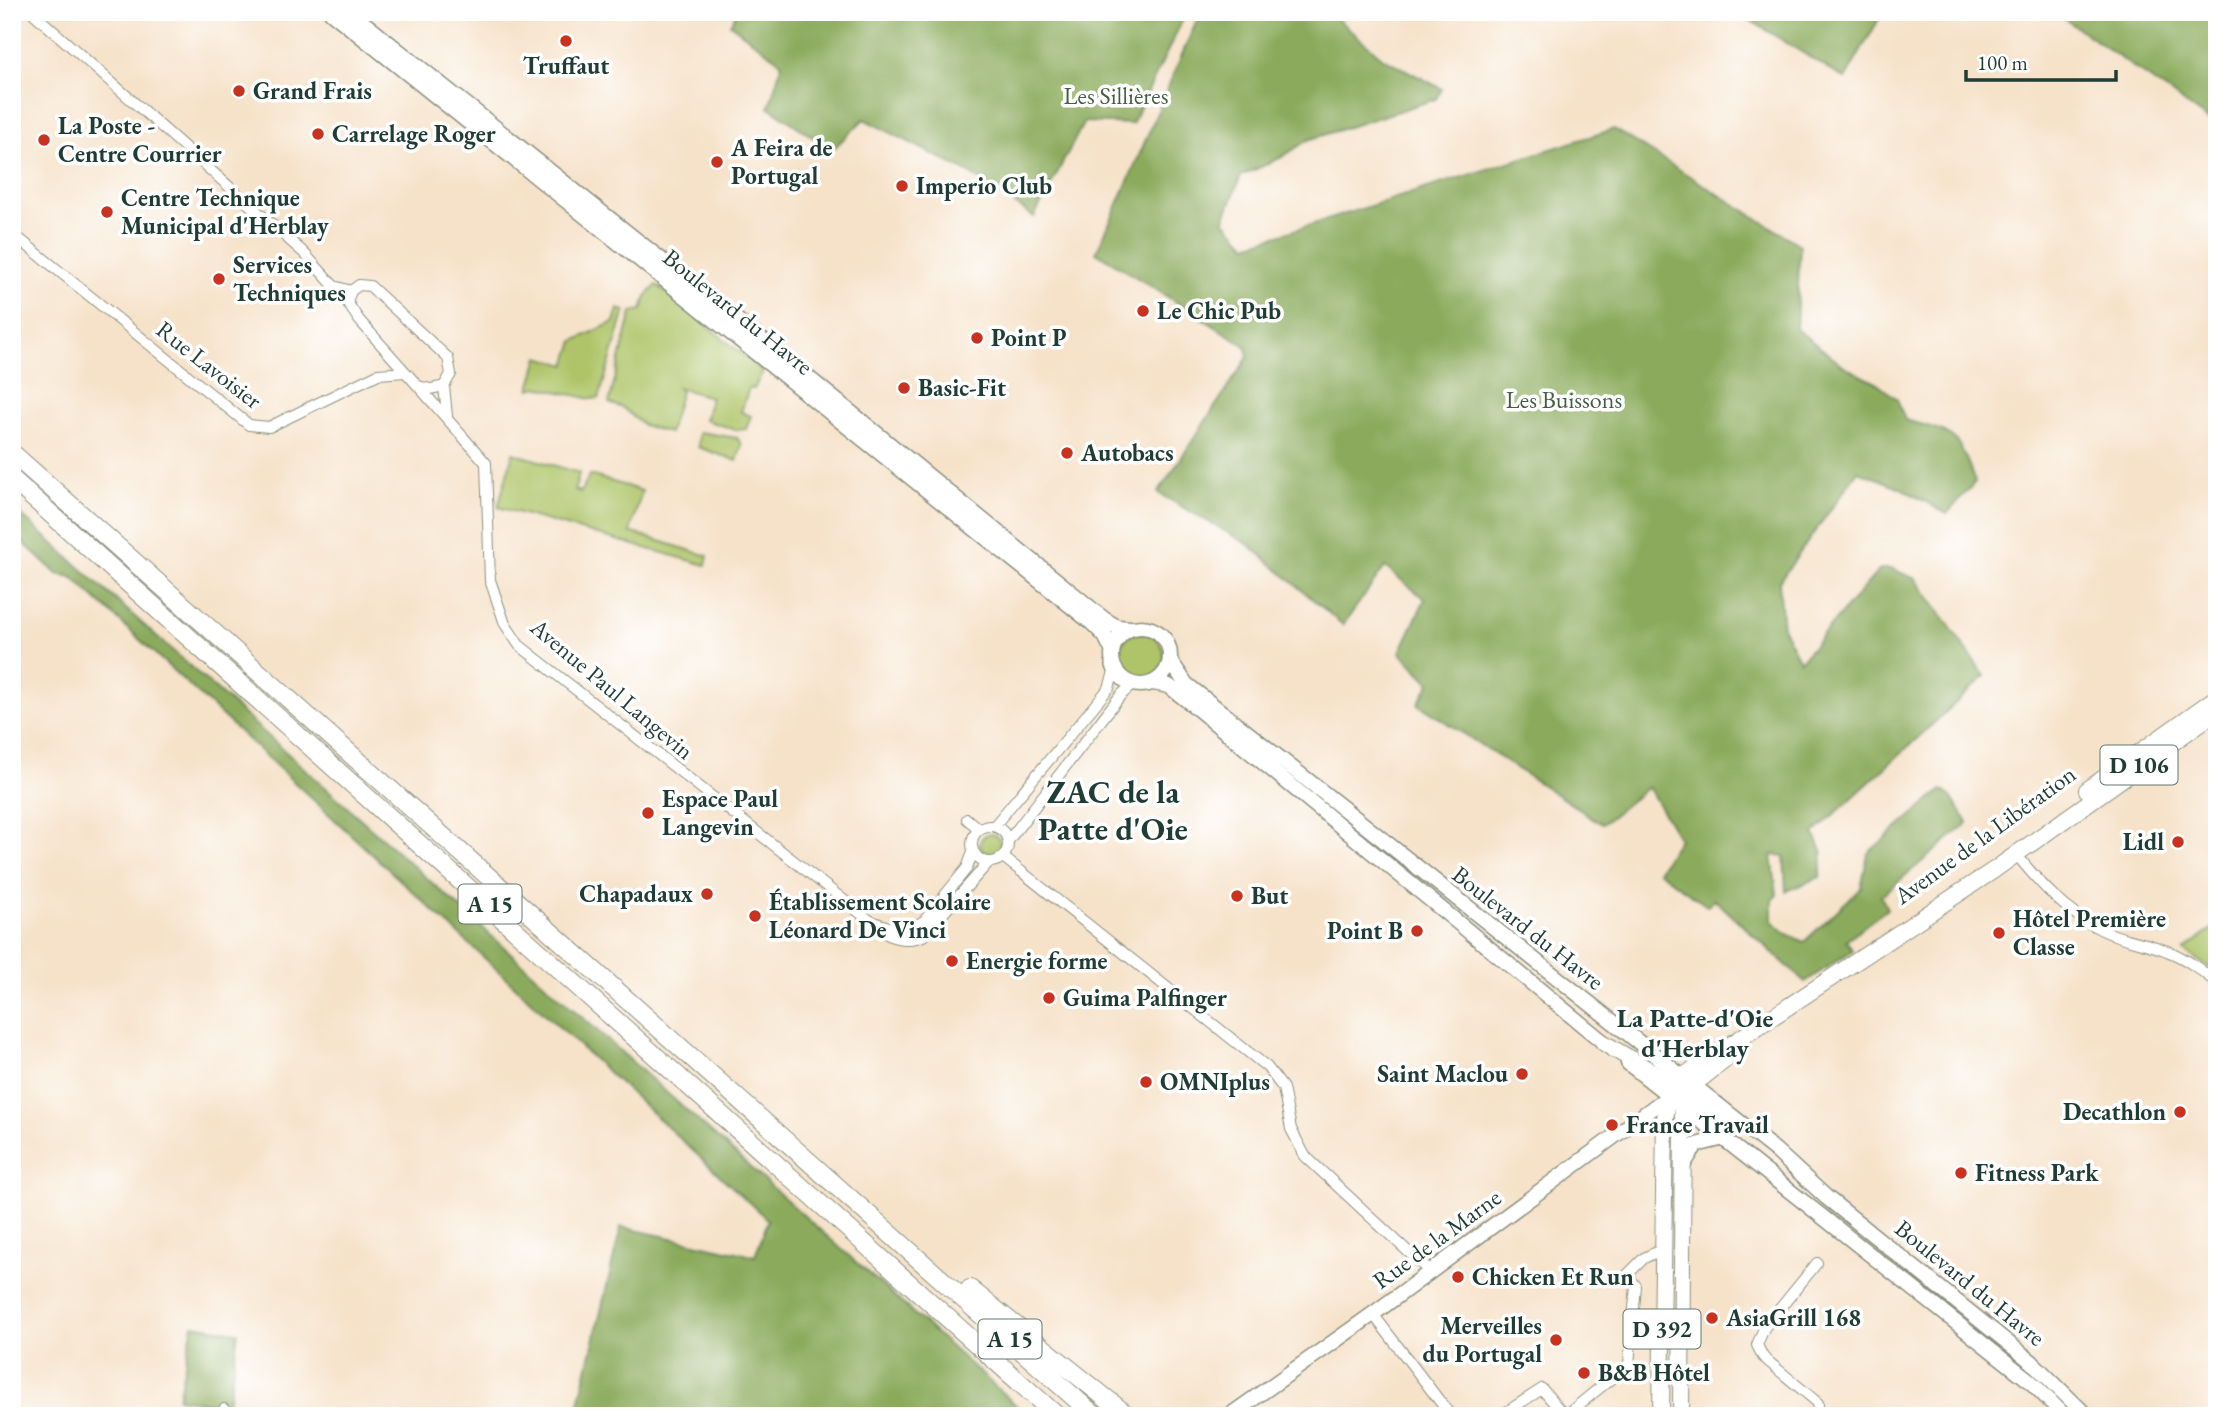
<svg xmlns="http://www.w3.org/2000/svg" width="2229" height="1428" font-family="'EB Garamond',serif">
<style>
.green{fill:#afc468;stroke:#67804e;stroke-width:2}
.forest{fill:#8baa5c;stroke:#557448;stroke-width:2}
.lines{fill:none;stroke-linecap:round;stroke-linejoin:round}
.street-casing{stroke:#8a907e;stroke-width:12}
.secondary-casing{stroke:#8a907e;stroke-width:17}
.primary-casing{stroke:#8a907e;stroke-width:18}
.highway-casing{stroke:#8a907e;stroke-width:20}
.street{stroke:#fff;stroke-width:10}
.secondary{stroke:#fff;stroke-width:14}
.primary{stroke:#fff;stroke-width:16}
.highway{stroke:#fff;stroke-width:18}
.poi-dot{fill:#c8321e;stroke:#fff;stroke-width:2.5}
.labels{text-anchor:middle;stroke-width:7;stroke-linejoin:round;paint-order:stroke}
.shield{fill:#fff;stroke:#627771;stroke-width:2}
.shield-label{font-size:23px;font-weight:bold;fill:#1f3d34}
.poi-label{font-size:24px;font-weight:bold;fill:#1f3d34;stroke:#fff;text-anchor:start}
.park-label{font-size:24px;fill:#435f41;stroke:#fff}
.street-label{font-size:24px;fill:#1f3d34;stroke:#fff}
.neighbourhood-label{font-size:26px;font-weight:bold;fill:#1f3d34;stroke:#fff}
.district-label{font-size:32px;font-weight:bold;fill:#1f3d34;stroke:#fff}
</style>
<rect width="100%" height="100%" fill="#fff"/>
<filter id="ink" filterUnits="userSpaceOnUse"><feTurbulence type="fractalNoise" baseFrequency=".0143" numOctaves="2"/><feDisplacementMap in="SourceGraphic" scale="14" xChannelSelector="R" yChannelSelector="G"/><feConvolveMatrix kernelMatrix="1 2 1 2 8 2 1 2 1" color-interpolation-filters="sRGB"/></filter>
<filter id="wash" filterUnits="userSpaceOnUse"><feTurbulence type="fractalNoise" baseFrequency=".00686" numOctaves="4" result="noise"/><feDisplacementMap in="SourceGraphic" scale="28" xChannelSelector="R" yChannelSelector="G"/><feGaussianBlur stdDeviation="1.57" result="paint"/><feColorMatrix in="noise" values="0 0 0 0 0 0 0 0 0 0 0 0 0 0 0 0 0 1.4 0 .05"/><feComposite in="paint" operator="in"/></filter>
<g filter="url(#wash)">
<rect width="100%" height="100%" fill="#f6e2c9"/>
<path class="green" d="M657,285L763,371L754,389L749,388L741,412L751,416L746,429L737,430L705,420L711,397L678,388L681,391L669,433L643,425L623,408L609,403L632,312L642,310L646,296Z
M618,309L625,311L599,398L591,399L538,387L530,389L539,357L566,365L574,341L614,322Z
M699,432L737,438L742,445L737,461L698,447Z
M513,453L579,473L575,490L581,492L590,475L642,491L630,532L708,556L706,565L498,507Z
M1118 656a23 23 0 1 1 46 0a23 23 0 1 1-46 0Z
M980 844a10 10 0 1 1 20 0a10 10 0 1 1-20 0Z
M2217,925V973L2184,951Z"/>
<path class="forest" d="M737,12H1182L1184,17L1132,124L1084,122L1034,217L968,172L864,119L832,150L769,107L782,63L730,24Z
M1201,12H1329L1383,58L1442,89L1436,99L1308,140L1282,157L1241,176L1224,220L1247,245L1614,129L1800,245L1796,329L1847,368L1875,382L1897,399L1905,420C1955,433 1957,432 1975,482L1947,514L1899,487L1858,471L1779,582L1783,629L1800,661L1880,569H1892L1916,579L1985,676L1814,833L1823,853L1820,877L1786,891L1784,856L1772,855L1777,895L1772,900V921L1787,934L1804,942L1861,888L1868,853L1942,790L1951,797L1968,823L1881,896L1887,909L1846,940L1853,950L1805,982L1714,899L1707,906L1658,871L1679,839L1648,787L1602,824L1418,704L1430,683L1400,652L1425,599L1385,567L1343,625L1249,545L1158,493L1248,357L1246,346L1096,252C1134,173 1164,92 1201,12Z
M1737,12H1883L1845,79Z
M2055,12H2217V126Z
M12,507L1028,1416H576L621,1227L755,1256L768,1220L72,577L57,574L12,532Z
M193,1325L238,1332L228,1406L178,1398Z"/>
</g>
<g filter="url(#ink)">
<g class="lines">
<defs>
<path id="street" d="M32,12L304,253L334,286L351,291
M12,233L249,425L269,427L378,374L405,372
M359,285L370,286L448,358L451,374L444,386L431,389L418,386L359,320L347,302L351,291Z
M418,386L486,463L490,580L505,624L519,645L869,920
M444,386L447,416
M967,819L979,829
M972 844a18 18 0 1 1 36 0a18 18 0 1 1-36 0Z
M994,826L1109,688L1115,669
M1008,841L1120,696L1133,684
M973,852L967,868L924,921C906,933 888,928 869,920C885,936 900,944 923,936L989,862
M2016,854C2040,884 2066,912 2100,929C2121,940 2145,942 2167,951C2186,958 2201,970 2217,983
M1003,857L1267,1067L1283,1088L1291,1129L1305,1156L1430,1272
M1817,1263L1764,1328L1757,1345L1763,1357L1818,1403V1416
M1373,1314L1451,1416
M223,1416L224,1409
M1500,1416L1542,1389L1565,1416L1629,1364L1636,1286L1627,1275L1644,1258L1663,1249"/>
<path id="secondary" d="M331,12L1092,623L1105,636L1112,650
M350,12L762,340L1104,619L1117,627L1131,628
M1112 656a29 29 0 1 1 58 0a29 29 0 1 1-58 0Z
M1170,660L1186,684L1775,1150L1826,1197L2032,1362L2087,1416
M1153,683L1169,686L1193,705L1613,1050
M1628,1063L2030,1381L2065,1416
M1682,1167L1696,1145L1724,1138
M1229,1416L1373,1314L1669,1096"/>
<path id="primary" d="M2087,790L2217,697
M1604,1043L1659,1076L1685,1085
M1674,1096L1696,1101L1718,1117L1751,1130
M1661,1416L1665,1118L1670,1091L1679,1079L1994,870L2217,711
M1681,1416L1683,1107L1693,1085L1725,1060"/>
<path id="highway" d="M12,453L1095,1416
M12,479L1057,1416
M970,1289L1128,1416
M1659,1416L1660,1412"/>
</defs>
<use href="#street" class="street-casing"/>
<use href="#secondary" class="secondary-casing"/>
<use href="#primary" class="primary-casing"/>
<use href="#highway" class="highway-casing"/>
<use href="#street" class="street"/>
<use href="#secondary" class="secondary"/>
<use href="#primary" class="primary"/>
<use href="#highway" class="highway"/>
</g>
</g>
<g class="poi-dot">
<circle cx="566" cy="41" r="7"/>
<circle cx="239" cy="91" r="7"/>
<circle cx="318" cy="134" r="7"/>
<circle cx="44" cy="140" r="7"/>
<circle cx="717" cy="162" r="7"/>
<circle cx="902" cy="186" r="7"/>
<circle cx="107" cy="212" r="7"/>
<circle cx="219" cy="279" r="7"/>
<circle cx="1143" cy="311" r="7"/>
<circle cx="977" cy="338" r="7"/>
<circle cx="904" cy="388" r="7"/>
<circle cx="1067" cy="453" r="7"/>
<circle cx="648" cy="813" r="7"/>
<circle cx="2178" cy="842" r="7"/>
<circle cx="707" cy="894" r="7"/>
<circle cx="1237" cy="896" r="7"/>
<circle cx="755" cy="916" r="7"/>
<circle cx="1417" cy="931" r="7"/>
<circle cx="1999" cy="933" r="7"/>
<circle cx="952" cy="961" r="7"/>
<circle cx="1049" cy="998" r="7"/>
<circle cx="1522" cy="1074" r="7"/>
<circle cx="1146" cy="1082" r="7"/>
<circle cx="2180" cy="1112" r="7"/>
<circle cx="1612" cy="1125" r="7"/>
<circle cx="1961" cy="1173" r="7"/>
<circle cx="1458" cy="1277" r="7"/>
<circle cx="1712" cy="1318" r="7"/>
<circle cx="1556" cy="1340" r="7"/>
<circle cx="1584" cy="1373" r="7"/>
</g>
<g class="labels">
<g class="shield">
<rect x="2100.5" y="745.5" width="77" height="39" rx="5"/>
<rect x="458.5" y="884.5" width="63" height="39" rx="5"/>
<rect x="1623.5" y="1309.5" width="77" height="39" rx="5"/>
<rect x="978.5" y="1319.5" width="63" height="39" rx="5"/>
</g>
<g class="shield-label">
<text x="2139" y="773">D 106</text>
<text x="490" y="912">A 15</text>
<text x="1662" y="1337">D 392</text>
<text x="1010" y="1347">A 15</text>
</g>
<g class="poi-label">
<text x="566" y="74" text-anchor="middle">Truffaut</text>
<text x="253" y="99">Grand Frais</text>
<text x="58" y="134">La Poste -<tspan x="58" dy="28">Centre Courrier</tspan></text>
<text x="332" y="142">Carrelage Roger</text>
<text x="731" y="156">A Feira de<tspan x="731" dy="28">Portugal</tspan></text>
<text x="916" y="194">Imperio Club</text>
<text x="121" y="206">Centre Technique<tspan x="121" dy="28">Municipal d'Herblay</tspan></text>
<text x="233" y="273">Services<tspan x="233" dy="28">Techniques</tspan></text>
<text x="1157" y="319">Le Chic Pub</text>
<text x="991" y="346">Point P</text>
<text x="918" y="396">Basic-Fit</text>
<text x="1081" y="461">Autobacs</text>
<text x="662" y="807">Espace Paul<tspan x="662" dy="28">Langevin</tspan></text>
<text x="2164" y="850" text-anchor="end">Lidl</text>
<text x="693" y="902" text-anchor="end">Chapadaux</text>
<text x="1251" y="904">But</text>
<text x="769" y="910">Établissement Scolaire<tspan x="769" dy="28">Léonard De Vinci</tspan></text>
<text x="2013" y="927">Hôtel Première<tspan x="2013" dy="28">Classe</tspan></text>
<text x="1403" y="939" text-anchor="end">Point B</text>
<text x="966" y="969">Energie forme</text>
<text x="1063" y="1006">Guima Palfinger</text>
<text x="1508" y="1082" text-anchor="end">Saint Maclou</text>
<text x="1160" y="1090">OMNIplus</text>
<text x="2166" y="1120" text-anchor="end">Decathlon</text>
<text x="1626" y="1133">France Travail</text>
<text x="1975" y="1181">Fitness Park</text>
<text x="1472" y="1285">Chicken Et Run</text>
<text x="1726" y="1326">AsiaGrill 168</text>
<text x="1542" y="1334" text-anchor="end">Merveilles<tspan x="1542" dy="28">du Portugal</tspan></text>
<text x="1598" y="1381">B&amp;B Hôtel</text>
</g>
<g class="park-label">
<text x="1116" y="104">Les Sillières</text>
<text x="1564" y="408">Les Buissons</text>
</g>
<g class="street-label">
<text transform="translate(738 312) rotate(39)" y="8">Boulevard du Havre</text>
<text transform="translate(209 365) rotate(38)" y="8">Rue Lavoisier</text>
<text transform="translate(612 689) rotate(40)" y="8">Avenue Paul Langevin</text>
<text transform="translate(1985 835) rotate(-36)" y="8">Avenue de la Libération</text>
<text transform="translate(1528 928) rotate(38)" y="8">Boulevard du Havre</text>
<text transform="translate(1437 1239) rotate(-36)" y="8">Rue de la Marne</text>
<text transform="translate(1970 1283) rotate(39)" y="8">Boulevard du Havre</text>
</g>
<g class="neighbourhood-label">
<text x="1695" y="1027">La Patte-d'Oie<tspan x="1695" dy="30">d'Herblay</tspan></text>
</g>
<g class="district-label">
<text x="1113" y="803">ZAC de la<tspan x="1113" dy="37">Patte d'Oie</tspan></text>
</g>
</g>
<rect width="2229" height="1428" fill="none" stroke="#fff" stroke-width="42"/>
<path d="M1966 70v10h150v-10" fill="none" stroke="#1f3d34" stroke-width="3.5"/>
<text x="1977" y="70" font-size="21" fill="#1f3d34" stroke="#ffffff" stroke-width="5" paint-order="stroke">100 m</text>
</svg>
